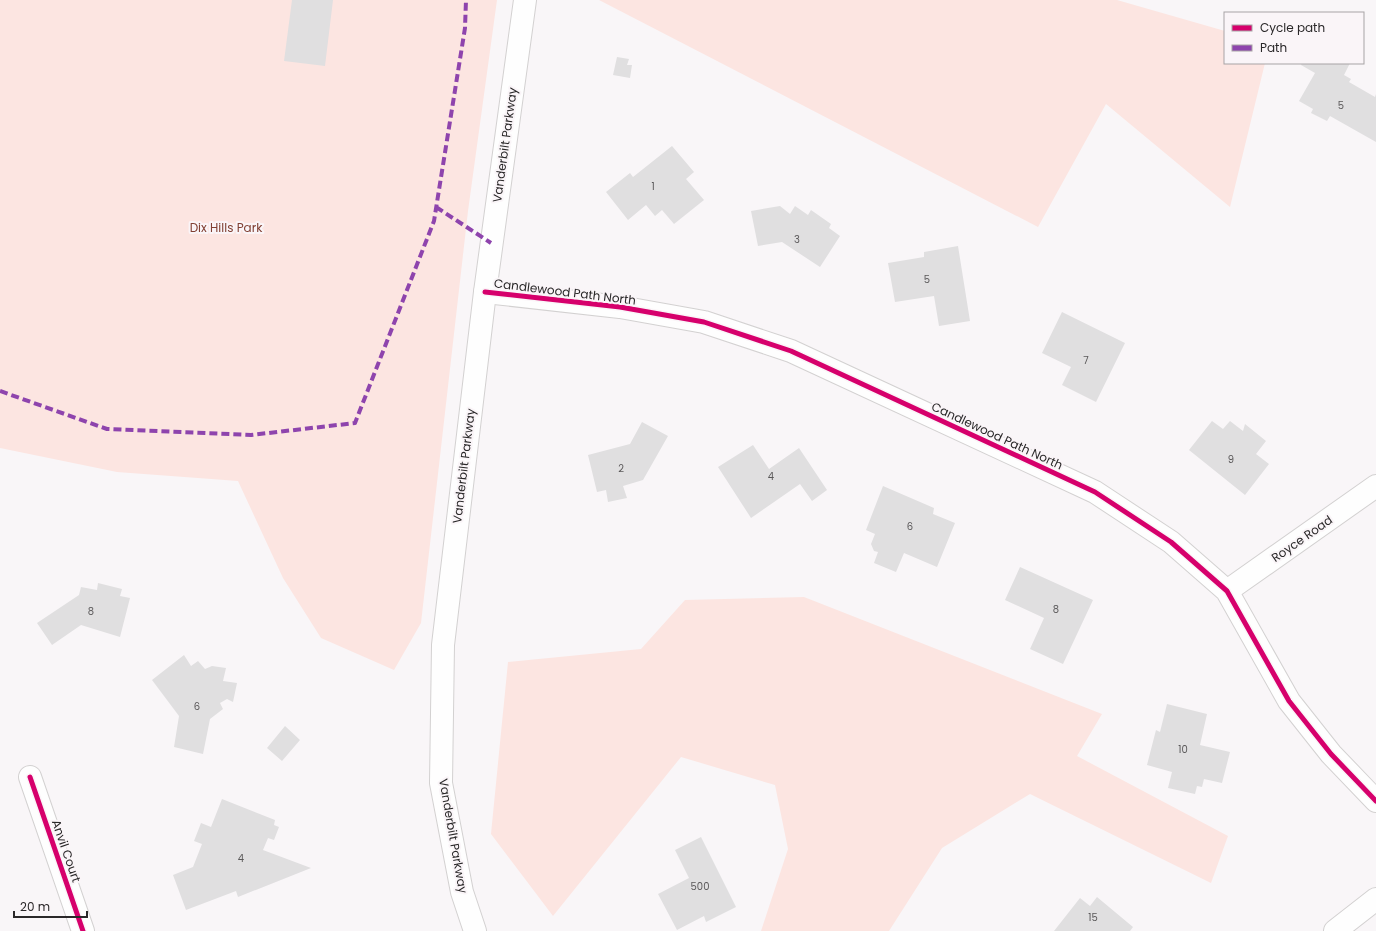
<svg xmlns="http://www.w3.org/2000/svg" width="1376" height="931" font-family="Poppins,sans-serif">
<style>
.green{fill:#fce5e1}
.building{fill:#e0dfe0}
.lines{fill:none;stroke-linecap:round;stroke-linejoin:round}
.street-casing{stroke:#d3d1d1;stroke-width:24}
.secondary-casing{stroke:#d3d1d1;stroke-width:24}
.street{stroke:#fefefe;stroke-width:22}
.secondary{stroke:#fefefe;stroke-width:22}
.quiet{stroke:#8e44ad;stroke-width:4;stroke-dasharray:8 4;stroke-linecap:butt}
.cycleway-casing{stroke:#faf5f8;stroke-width:8}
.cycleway{stroke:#d6006c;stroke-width:5}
.labels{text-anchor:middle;stroke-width:4;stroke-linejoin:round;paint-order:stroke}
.number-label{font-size:10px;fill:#5a5859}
.street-label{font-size:12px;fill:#2a2829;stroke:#faf5f8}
.park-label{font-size:12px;fill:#814033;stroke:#faf5f8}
</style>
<rect width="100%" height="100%" fill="#f9f6f8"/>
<path class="green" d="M0,0H497L468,211L421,623L394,670L321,638L283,578L238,481L117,472L0,448Z
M599,0H1117L1225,31V63H1265L1230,207L1106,104L1038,227Z
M804,597L1102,714L1077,756L1228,836L1211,883L1030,794L942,848L889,931H761L788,849L775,785L681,757L553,916L491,834L508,662L641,649L685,600Z"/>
<path class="building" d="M292,0H333L325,66L284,61Z
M617,57L629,59L627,65H632L630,78L613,75Z
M1302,63H1350L1344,75L1351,79L1349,82L1375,97L1376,94V142L1330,116L1327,121L1311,113L1313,109L1299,101L1315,73L1301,65Z
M672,146L694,172L686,179L704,200L674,224L662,210L655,216L646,205L628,220L606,192L630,173L633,177Z
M780,206L790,214L795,206L808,215L811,210L831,224L829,228L840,236L820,267L782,242L758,246L751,211Z
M958,246L970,321L939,326L934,296L895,302L888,263L924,257V252Z
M1062,312L1125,343L1096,402L1062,385L1071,367L1042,353Z
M1212,421L1223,429L1230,421L1243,431L1245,424L1266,441L1256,454L1269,464L1245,495L1189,450Z
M642,422L668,436L643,480L623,486L627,498L608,502L606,490L597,492L588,455L630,444Z
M753,445L769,469L799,448L827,490L812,501L800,484L751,518L718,467Z
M883,486L934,508L933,514L955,523L937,567L904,553L896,572L874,563L878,552L874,551L871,544L875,534L866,530Z
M1020,567L1093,600L1063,664L1030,649L1044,618L1005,600Z
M98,583L122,589L120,596L130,598L120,637L81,625L52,645L37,623L79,595L81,587L97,590Z
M184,655L191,666L198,661L205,669L212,666L226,668L223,681L237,683L233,702L227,699L220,703L223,709L210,719L203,754L174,747L179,716L152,680Z
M1167,704L1207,714L1200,745L1230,752L1222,783L1204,779L1202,787L1197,786L1195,794L1168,788L1172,772L1147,765L1156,730L1160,732Z
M285,726L300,740L282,761L267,748Z
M222,799L275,820L274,825L279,827L274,840L268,838L263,850L311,868L238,897L236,891L186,910L173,875L193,867L202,844L194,841L201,823L211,827Z
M701,837L736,907L706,922L704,916L677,930L658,894L689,878L675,850Z
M1097,897L1133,927L1130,931H1054L1080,898L1090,906Z"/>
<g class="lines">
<defs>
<path id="street" d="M485,292L620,307L704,322L791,351L1095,492L1171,542L1227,591L1289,701L1331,754L1376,801
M1227,591L1376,486
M30,777L83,931
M1335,931L1376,899"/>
<path id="secondary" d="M475,931L462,892L441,783L443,645L485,292L525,0"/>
</defs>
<use href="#street" class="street-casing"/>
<use href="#secondary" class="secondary-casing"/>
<use href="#street" class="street"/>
<use href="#secondary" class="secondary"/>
<path class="quiet" d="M436,207L491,243
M0,391L107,429L251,435L355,423L434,221L465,28L466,0"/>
<defs>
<path id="cycleway" d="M485,292L620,307L704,322L791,351L1095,492L1171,542L1227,591L1289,701L1331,754L1376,801
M30,777L83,931"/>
</defs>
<use href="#cycleway" class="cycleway-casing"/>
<use href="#cycleway" class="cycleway"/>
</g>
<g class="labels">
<g class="number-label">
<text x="1341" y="109">5</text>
<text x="653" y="190">1</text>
<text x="797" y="243">3</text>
<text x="927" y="283">5</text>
<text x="1086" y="364">7</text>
<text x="1231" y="463">9</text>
<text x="621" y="472">2</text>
<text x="771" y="480">4</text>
<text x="910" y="530">6</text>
<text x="1056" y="613">8</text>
<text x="91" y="615">8</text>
<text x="197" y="710">6</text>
<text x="1183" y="753">10</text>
<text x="241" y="862">4</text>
<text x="700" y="890">500</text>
<text x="1093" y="921">15</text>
</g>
<g class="street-label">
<text transform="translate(505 145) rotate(-82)" y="4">Vanderbilt Parkway</text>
<text transform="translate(565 292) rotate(7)" y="4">Candlewood Path North</text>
<text transform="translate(997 436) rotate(25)" y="4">Candlewood Path North</text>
<text transform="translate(464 466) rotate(-83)" y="4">Vanderbilt Parkway</text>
<text transform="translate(1302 539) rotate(-35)" y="4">Royce Road</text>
<text transform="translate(453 836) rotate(80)" y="4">Vanderbilt Parkway</text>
<text transform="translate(66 851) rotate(71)" y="4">Anvil Court</text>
</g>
<g class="park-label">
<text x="226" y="232">Dix Hills Park</text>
</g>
</g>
<rect x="1224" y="12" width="140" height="52" fill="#faf5f8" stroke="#a7a3a5"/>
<rect x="1232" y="25" width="20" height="6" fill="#d6006c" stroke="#a7a3a5"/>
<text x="1260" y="32" font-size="12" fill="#2a2829">Cycle path</text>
<rect x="1232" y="45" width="20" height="6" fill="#8e44ad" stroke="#a7a3a5"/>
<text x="1260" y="52" font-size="12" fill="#2a2829">Path</text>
<path d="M14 911v6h73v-6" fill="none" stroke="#2a2829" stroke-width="2"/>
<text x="20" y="911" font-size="12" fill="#2a2829" stroke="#faf5f8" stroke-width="3" paint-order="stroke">20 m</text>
</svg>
